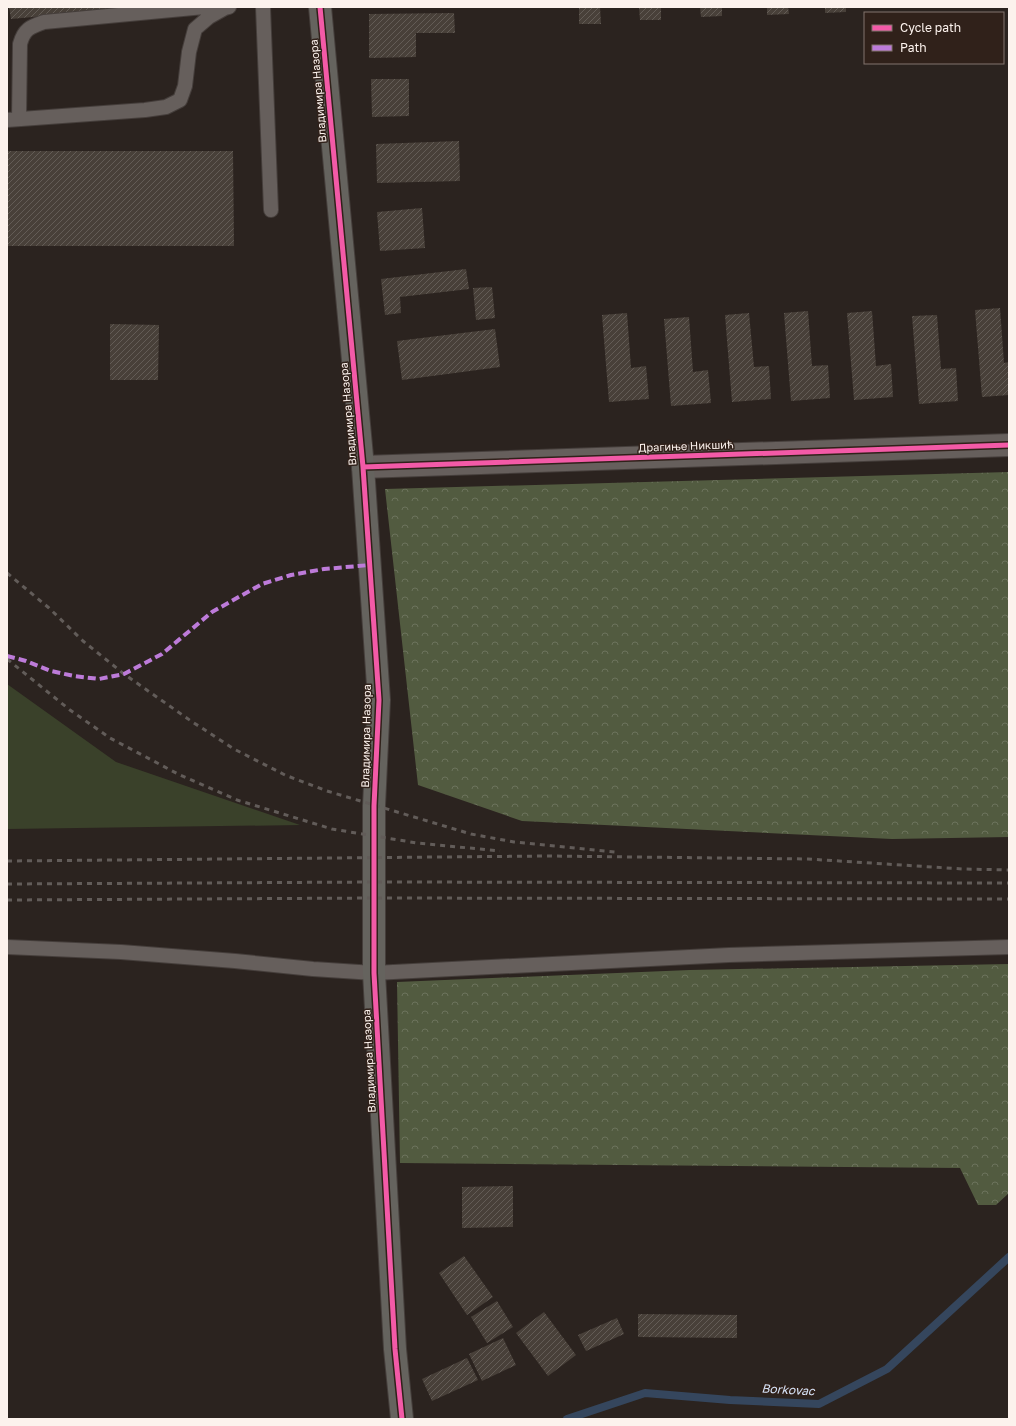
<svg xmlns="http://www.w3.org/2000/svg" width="1016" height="1426" font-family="'Golos Text',sans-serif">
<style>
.forest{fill:url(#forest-crowns)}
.garden{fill:#3a412a}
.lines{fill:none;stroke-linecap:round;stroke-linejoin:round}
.stream{stroke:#35465d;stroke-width:8}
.building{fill:url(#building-hatch)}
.lane-casing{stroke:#453e3b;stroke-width:16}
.street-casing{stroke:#453e3b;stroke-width:24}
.secondary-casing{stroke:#453e3b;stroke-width:24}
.lane{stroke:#665f5c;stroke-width:14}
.street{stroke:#665f5c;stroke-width:22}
.secondary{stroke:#65635e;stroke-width:22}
.rail{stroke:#625c59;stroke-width:3;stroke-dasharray:5 5;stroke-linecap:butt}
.quiet{stroke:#bd7bd9;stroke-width:4;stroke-dasharray:8 4;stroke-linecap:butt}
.cycleway-casing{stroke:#30211a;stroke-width:8}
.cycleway{stroke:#f35aa7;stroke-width:5}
.labels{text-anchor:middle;stroke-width:3;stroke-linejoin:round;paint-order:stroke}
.street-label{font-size:11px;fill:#fcf2ed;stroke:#30211a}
.water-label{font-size:12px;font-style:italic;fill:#d5e3f8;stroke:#30211a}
</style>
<defs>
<pattern id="forest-crowns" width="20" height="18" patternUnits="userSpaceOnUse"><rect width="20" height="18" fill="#525b40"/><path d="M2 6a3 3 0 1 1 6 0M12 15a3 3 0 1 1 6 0" fill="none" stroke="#6c735c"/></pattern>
<pattern id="building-hatch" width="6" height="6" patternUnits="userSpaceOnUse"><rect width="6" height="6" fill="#484039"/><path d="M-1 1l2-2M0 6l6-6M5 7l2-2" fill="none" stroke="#635c56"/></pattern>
</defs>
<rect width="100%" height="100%" fill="#2b231f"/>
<path class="forest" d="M1009,472V837L892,839L522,821L418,785L385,489Z
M1009,964V1193L996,1205H978L960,1168L400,1163L397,982L690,970Z"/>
<path class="garden" d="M7,684L116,762L300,825L7,829Z"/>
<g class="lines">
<path class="stream" d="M567,1419L645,1393L730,1400L819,1404L887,1369L1009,1257"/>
</g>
<path class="building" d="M9,7H132V8L11,19Z
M579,7H600L601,24H579Z
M639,7H661V20H640Z
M700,7H722V16L701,17Z
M767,7H788L789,14L767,15Z
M825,7H846V12L825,13Z
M454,13L455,33H416V57L369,58V14Z
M371,79H409V116L372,117Z
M459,141L460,181L377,183L376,144Z
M7,151H233L234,246H7Z
M422,208L425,248L380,251L377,212Z
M466,269L469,289L400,297L401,313L385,315L381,279Z
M492,287L495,318L476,320L473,288Z
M1000,308L1004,363L1009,362V395L982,397L975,310Z
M808,311L812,366L828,365L830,398L791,401L784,313Z
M872,311L876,366L891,364L893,397L854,400L847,313Z
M627,313L631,368L646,366L649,399L609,402L602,315Z
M749,313L754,367L769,366L771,399L732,402L725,315Z
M937,315L941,369L956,368L958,401L919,404L912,316Z
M689,317L693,372L708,370L711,403L671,406L664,319Z
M110,324L159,325L158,380H110Z
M495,329L500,367L402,380L397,341Z
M513,1186V1227L462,1228V1187Z
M464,1256L493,1297L467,1315L439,1273Z
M497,1301L513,1327L487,1343L471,1317Z
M544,1312L576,1355L548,1376L516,1333Z
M638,1314L737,1315V1338L638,1337Z
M617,1318L624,1334L586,1351L578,1335Z
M503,1338L516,1365L482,1381L469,1354Z
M467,1358L478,1380L432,1401L422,1379Z"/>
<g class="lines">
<defs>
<path id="lane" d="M263,7L271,210
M19,119L20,44C24,29 30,27 44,22L204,7
M7,120L145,110L166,107L180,100L185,86L189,52L195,29L209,17L225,8L229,7
M7,947L121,952L235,961L313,969L374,973L729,955L1009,947"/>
<path id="street" d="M363,467L1009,445"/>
<path id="secondary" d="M320,7L363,467L379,700L374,806V973L395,1349L402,1419"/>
</defs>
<use href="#lane" class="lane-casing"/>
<use href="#street" class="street-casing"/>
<use href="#secondary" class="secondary-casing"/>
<use href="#lane" class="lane"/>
<use href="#street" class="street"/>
<use href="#secondary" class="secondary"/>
<path class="rail" d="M7,573L49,608L83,641L124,674L191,721L234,749L285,775L327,791L471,834L514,842L615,852
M7,659L70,710L110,738L178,774L237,800L332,829L417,843L500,851
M7,861L548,856L808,859L963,869L1009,870
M7,884L375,882L1009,883
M7,900L375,898L1009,899"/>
<path class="quiet" d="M7,656L26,661L51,671L74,676L99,679L124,674L162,654L212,612L262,584L291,575L324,569L370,565"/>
<defs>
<path id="cycleway" d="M320,7L363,467L379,700L374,806V973L395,1349L402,1419
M363,467L1009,445"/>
</defs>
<use href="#cycleway" class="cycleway-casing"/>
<use href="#cycleway" class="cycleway"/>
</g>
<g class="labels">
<g class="street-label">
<text transform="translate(318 91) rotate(-95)" y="4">Владимира Назора</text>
<text transform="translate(348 414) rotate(-95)" y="4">Владимира Назора</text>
<text transform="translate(686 446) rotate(-2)" y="4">Драгиње Никшић</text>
<text transform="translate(366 736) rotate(-89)" y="4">Владимира Назора</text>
<text transform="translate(369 1061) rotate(-93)" y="4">Владимира Назора</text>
</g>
<g class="water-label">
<text transform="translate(788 1390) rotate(3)" y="4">Borkovac</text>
</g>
</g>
<rect width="1016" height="1426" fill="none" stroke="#fcf2ed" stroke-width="16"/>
<rect x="864" y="12" width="140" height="52" fill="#30211a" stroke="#82756e"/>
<rect x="872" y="25" width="20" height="6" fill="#f35aa7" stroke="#82756e"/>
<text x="900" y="32" font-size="12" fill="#fcf2ed">Cycle path</text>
<rect x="872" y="45" width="20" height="6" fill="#bd7bd9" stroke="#82756e"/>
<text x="900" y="52" font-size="12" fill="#fcf2ed">Path</text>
</svg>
